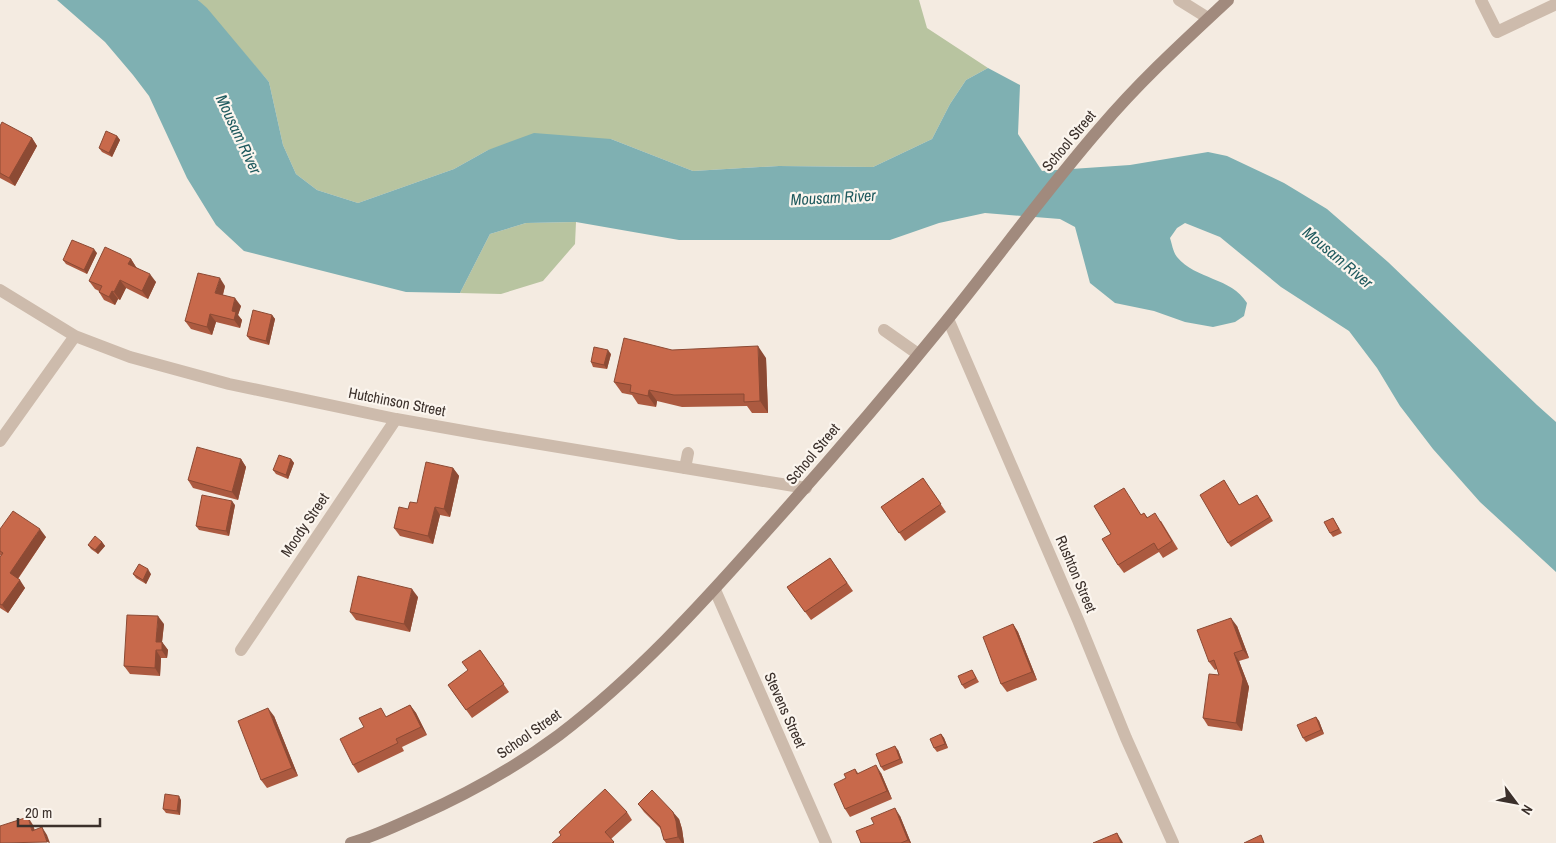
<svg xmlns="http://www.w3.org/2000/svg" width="1556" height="843" font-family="'Archivo Narrow',sans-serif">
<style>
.green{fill:#b8c4a0}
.water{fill:#7fb0b2}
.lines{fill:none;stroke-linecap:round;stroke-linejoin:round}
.lane{stroke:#cdbbac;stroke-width:12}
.street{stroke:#cdbbac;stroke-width:12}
.secondary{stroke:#a18a7d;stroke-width:12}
.wall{fill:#ac5a40}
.shaded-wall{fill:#8c4a34}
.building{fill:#c8694b;stroke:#8c4a34}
.labels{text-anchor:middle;stroke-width:4.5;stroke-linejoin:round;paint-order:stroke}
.street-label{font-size:15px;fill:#3b302b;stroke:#fbf5ee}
.water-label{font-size:16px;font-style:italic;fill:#1f5a5e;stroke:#fbf5ee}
</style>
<rect width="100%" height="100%" fill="#f4ebe1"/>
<path class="green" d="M198,0H919L927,28L988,68L966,80L950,104L932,139L873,167L779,166L693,171L611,139L488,150L454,169L358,203L317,190L296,174L283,145L269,82Z
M576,222L575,244L543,281L501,294L460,293L490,234L526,223Z"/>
<path class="water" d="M57,0H198L207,8L269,82L283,145L296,174L317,190L358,203L454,169L488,150L534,133L611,139L693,171L779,166L873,167L932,139L950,104L966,80L988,68L1020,85L1018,134L1042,171L1130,165L1208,152L1227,156L1284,183L1327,209L1388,262L1537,405L1556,422V572L1480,502L1433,449L1400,406L1377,368L1349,331L1281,287L1220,237L1185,223L1177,228L1170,238C1172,244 1173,252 1177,257C1196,280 1231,277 1247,303L1244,316L1235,322L1213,327L1185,322L1154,311L1115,303L1090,283L1075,227L1060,219L985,213L939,223L890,240H679L576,222L526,223L490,234L460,293L406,292L244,251L216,225L187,178L149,96L133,75L105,42Z"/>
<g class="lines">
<path class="lane" d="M1179,0L1208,18
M1481,0L1497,32L1556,4
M884,330L918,354
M685,468L688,453"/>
<path class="street" d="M0,290L75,336L130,357L229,384L396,419L486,435L806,488
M948,319L1078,620L1126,738L1173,843
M0,441L75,336
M715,590L826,843
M241,650L396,419"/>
<path class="secondary" d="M351,843C375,836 397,825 420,815C469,793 516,767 559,735C635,677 699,607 762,536C825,466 887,394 947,320C999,256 1047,189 1101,127C1140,81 1184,41 1228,0"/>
</g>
<path class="wall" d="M0,126L32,138L37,146L15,186L0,178Z
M117,136L120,140L112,157L102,152L99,148Z
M97,253L87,274L66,264L63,260Z
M131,259L136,267L156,282L148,299L126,288L120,300L118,299L115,305L104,300L99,292V291L95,289L89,281Z
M225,286L223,295L241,306L238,315L242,320L240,328L216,322L212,335L191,329L185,321Z
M272,315L275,319L269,345L250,340L247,336Z
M672,350L766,358L768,413H752L747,406L682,407L657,401L656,407L638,404L632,395L622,393L614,382Z
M611,354L607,369L593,367L591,362Z
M241,459L246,467L238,500L193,488L188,480Z
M291,459L294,463L288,479L276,474L273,470Z
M453,468L459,476L450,517L440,515L433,544L400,536L394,528L408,509L417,503Z
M923,478L946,512L905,541L881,507Z
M1224,480L1239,505L1260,499L1273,521L1231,547L1228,543Z
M1129,496L1141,515L1144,513L1148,518L1161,521L1178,549L1163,558L1159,552L1124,573L1118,565L1111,534Z
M235,505L229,536L199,530L196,526Z
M1333,518L1342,533L1333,537L1330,533Z
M0,529L46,537L18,579L25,588L8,613L0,608V557L1,556L0,555Z
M102,542L105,546L98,554L91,549L88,545Z
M830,558L853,591L811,620L787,587Z
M133,574H151L146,584L136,578Z
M418,597L410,632L356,620L350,612Z
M164,624L162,642L168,650L167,658H161L160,676L130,674L124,666Z
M1013,624L1018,632L1037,680L1007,692L1001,684Z
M1237,626L1249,658L1239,661L1249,687L1242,731L1208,726L1203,718L1219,675L1217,669L1215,670L1209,662Z
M480,650L509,692L472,718L448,685L468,671Z
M972,670L979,682L965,689L962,685Z
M410,705L416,713L427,735L402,747L404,751L358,773L353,765L387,716Z
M274,716L298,776L267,788L261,780Z
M1316,717L1319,721L1324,734L1306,742L1303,738Z
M941,734L944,738L948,748L937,752L934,748Z
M898,750L903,763L884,771L881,767Z
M855,769L858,773H881L892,799L850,817L845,809L846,778Z
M181,800L180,815L166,813L163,809Z
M638,804L679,819L682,829L684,843H666L664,840L661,829L644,812Z
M627,812L632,820L611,839L614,843H552Z
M900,816L911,843H861Z"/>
<path class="shaded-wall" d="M117,136L120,140L112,157L109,153Z
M32,138L37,146L15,186L9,178Z
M94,249L97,253L87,274L84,270Z
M131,259L136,267L134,272L128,264Z
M150,274L156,282L148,299L142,291Z
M220,278L225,286L221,301L215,293Z
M120,280L126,288L120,300L114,292Z
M112,291L118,299L115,305L109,297Z
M235,298L241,306L238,315L242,320L240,328L234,320L232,311Z
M210,314L216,322L212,335L207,327Z
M272,315L275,319L269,345L266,341Z
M758,346L766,358L768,413L760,401Z
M608,350L611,354L607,369L604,365Z
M649,390L657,401L656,407L648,396Z
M241,459L246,467L238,500L232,492Z
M291,459L294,463L288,479L286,475Z
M453,468L459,476L450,517L444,509Z
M232,501L235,505L229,536L226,531Z
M435,507L440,515L433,544L428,536Z
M40,529L46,537L16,581L10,573Z
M102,542L105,546L98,554L95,550Z
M148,569L151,574L146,584L143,580Z
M20,580L25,588L8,613L2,605Z
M412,589L418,597L410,632L404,624Z
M158,616L164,624L162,642L168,650L167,658L156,642Z
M1231,618L1237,626L1249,658L1243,650Z
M1013,624L1018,632L1037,680L1032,672Z
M156,650L161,658L160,676L155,668Z
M1234,653L1239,661L1249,687L1242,731L1236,723Z
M410,705L416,713L427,735L421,727Z
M268,708L274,716L298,776L292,768Z
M1316,717L1319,721L1324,734L1321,730Z
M941,734L944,738L948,748L945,744Z
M895,746L898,750L903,763L900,759Z
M876,765L881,773L892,799L887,791Z
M179,796L181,800L180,815L177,811Z
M895,808L900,816L911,843H910L908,840Z
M673,812L679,819L682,829L684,843H682L678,837Z
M28,817L33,825L38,839L32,831Z
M42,827L47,835L50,843L47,842Z
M1117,833L1122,841L1123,843H1121Z"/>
<path class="building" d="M2,122L32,138L9,178L0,173V126Z
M106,131L117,136L109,153L99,148Z
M72,240L94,249L84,270L63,260Z
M105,247L131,259L128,264L150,274L142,291L120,280L114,292L112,291L109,297L99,292L102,286L89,281Z
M198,273L220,278L215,293L235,298L232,311L236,312L234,320L210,314L207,327L185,321Z
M253,310L272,315L266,341L247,336Z
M624,338L672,350L758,346L760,401L744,402V394L674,395L649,390L648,396L630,392L631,385L614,382Z
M594,347L608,350L604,365L591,362Z
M197,447L241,459L232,492L188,480Z
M279,455L291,459L286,475L273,470Z
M426,462L453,468L444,509L435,507L428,536L394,528L399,507L408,509L410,502L417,503Z
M923,478L941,504L899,533L881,507Z
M1224,480L1239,505L1257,495L1270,517L1228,543L1200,495Z
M1124,488L1141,515L1144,513L1147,518L1155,513L1172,541L1158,550L1154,543L1118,565L1102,539L1111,534L1094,506Z
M202,495L232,501L226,531L196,526Z
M13,511L40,529L10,573L20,580L2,605L0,604V557L3,553L0,551V529Z
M1333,518L1339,529L1330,533L1324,522Z
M95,536L102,542L95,550L88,545Z
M830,558L847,583L805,612L787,587Z
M139,564L148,569L143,580L133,574Z
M358,576L412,589L404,624L350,612Z
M127,615L158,616L156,642H162V650H156L155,668L124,666Z
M1231,618L1243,650L1234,653L1243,679L1236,723L1203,718L1209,674L1219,675L1214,660L1209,662L1197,630Z
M1013,624L1032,672L1001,684L983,637Z
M480,650L504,684L466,710L448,685L468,670L462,662Z
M972,670L976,678L962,685L958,676Z
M410,705L421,727L396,739L398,743L353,765L340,739L364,727L359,718L381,708L386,717Z
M268,708L292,768L261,780L238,721Z
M1316,717L1321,730L1303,738L1297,725Z
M941,734L945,744L934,748L930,739Z
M895,746L900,759L881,767L876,754Z
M876,765L887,791L845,809L834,784L846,778L844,774L855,769L857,774Z
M605,789L627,812L605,832L614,842L613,843H552L561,835L559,832Z
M652,790L673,812L676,821L678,837L664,840L660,826L638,804Z
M165,794L179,796L177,811L163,809Z
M895,808L908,840L901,843H861L856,831L874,824L871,818Z
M28,817L32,831L42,827L47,842L0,843V826Z
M1117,833L1121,843H1093Z
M1261,835L1264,843H1244Z"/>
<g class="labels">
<g class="street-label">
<text transform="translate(1069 141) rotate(-50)" y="5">School Street</text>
<text transform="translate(397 402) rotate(11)" y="5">Hutchinson Street</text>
<text transform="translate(813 454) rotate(-50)" y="5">School Street</text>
<text transform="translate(305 525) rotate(-56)" y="5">Moody Street</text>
<text transform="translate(1076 574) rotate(67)" y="5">Rushton Street</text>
<text transform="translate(785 710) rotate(66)" y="5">Stevens Street</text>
<text transform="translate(529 734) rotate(-35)" y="5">School Street</text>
</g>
<g class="water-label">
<text transform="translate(239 134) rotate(65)" y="6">Mousam River</text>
<text transform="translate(833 197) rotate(-3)" y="6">Mousam River</text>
<text transform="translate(1338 257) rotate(40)" y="6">Mousam River</text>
</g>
</g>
<g transform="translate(1516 803) rotate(122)" stroke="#fbf5ee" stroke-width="4" paint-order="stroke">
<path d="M0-4L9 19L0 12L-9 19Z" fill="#3b302b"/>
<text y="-8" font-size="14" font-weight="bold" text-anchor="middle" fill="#3b302b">N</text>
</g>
<path d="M18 818v8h82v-8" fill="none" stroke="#3b302b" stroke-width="2.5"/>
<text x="25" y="818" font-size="15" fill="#3b302b" stroke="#fbf5ee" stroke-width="4" paint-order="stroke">20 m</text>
</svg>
